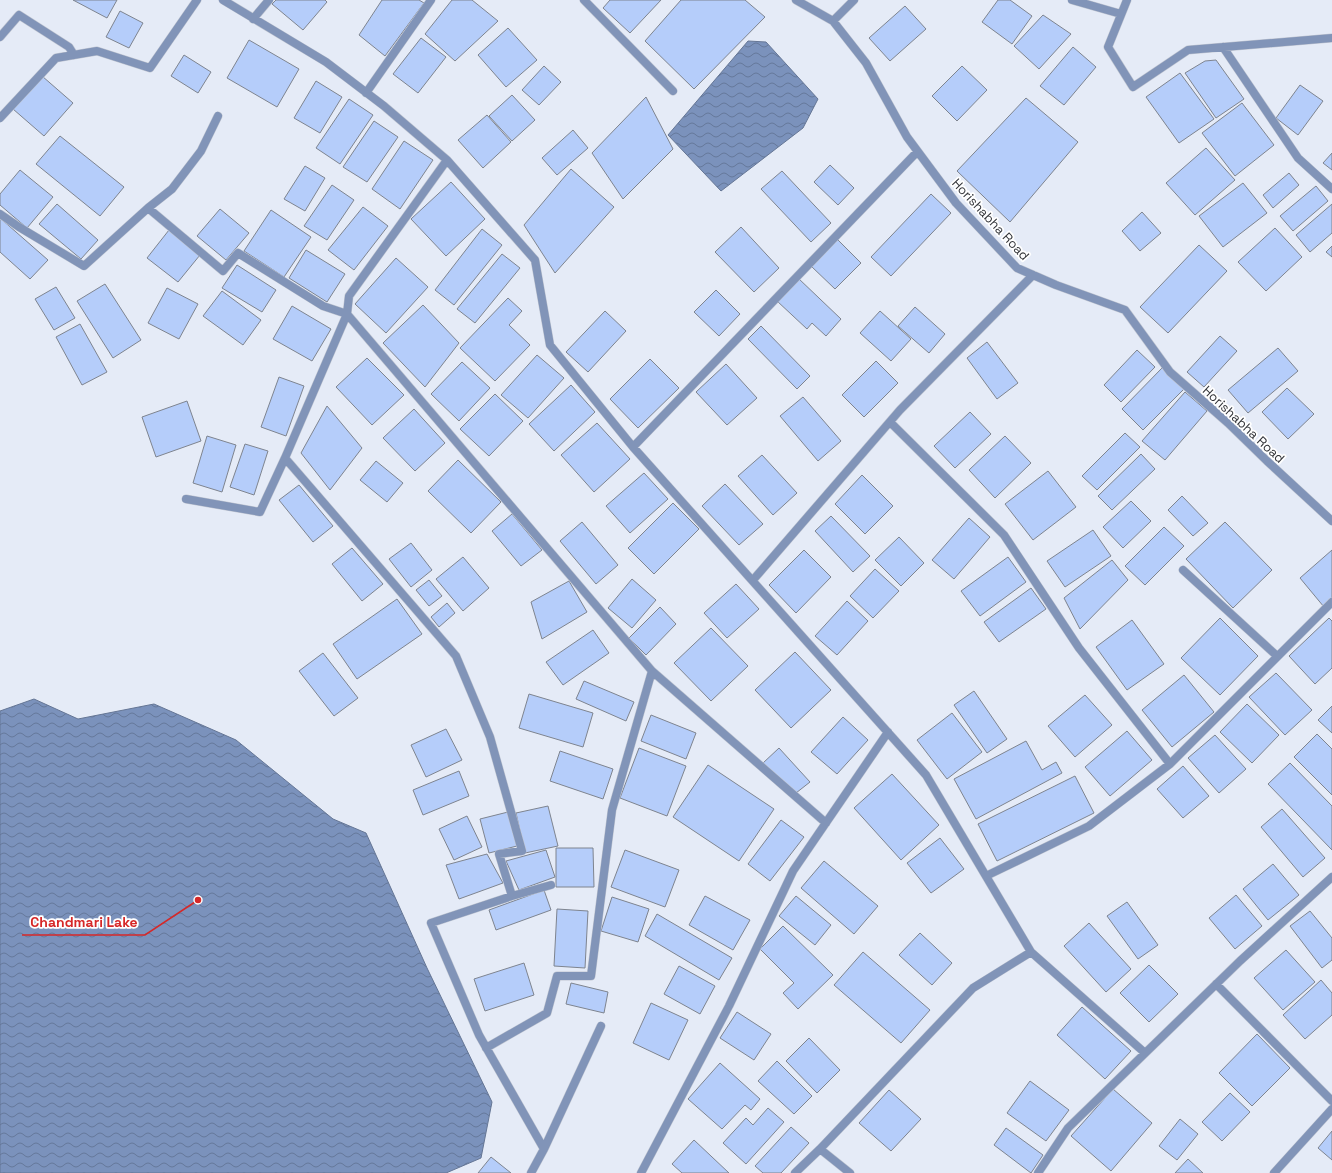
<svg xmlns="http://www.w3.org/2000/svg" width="1332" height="1173" font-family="'Space Grotesk',sans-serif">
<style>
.water{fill:url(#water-waves);stroke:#657695}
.building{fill:#b5cdfa;stroke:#7e848f}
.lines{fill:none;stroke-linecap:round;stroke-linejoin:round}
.minor-casing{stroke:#c1c6d1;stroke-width:9}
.minor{stroke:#8194b8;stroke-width:8}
.labels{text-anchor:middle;stroke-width:3.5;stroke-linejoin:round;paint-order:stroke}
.street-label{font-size:13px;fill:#323439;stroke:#fff}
.leader{fill:none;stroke:#d62828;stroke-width:1.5}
.callout-dot{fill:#d62828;stroke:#fff;stroke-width:1.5}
.callout-label{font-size:14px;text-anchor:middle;font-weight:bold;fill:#d62828;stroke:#fff;stroke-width:3.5;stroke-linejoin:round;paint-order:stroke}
</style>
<defs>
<pattern id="water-waves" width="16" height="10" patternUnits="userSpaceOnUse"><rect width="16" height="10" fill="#7b92bc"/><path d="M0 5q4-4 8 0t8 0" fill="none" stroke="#65789a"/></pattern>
</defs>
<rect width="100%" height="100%" fill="#e5ebf7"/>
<path class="water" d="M748,41L766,42L818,99L803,128L721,191L668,135Z
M34,699L78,719L154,704L236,740L333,819L366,833L427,968L492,1102L481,1158L446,1173H0V711Z"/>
<path class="building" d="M73,0H117L107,18Z
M276,0H325L327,2L303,30L272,4Z
M382,0H419L424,3L385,56L359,35Z
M452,0H472L498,21L455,61L425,34Z
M610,0H661L630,33L603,8Z
M681,0H745L765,17L694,89L645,41Z
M998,0H1010L1032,16L1012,44L982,22Z
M905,6L926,29L890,61L869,38Z
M120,11L143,23L129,48L106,37Z
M1043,15L1071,34L1039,69L1014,46Z
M508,28L537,60L506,87L478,55Z
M421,38L446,57L418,93L393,74Z
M249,40L299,69L277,107L227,78Z
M1073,47L1096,67L1064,105L1040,86Z
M184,55L211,72L198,93L171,76Z
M1216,60L1244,99L1216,118L1185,73L1205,61Z
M544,66L561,82L539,105L522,90Z
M962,66L987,90L957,121L932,96Z
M1180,73L1214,119L1179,143L1146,97Z
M42,76L73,103L44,136L13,109Z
M316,81L342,97L320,133L294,118Z
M1300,85L1323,101L1298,135L1276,118Z
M512,95L535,120L512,141L489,116Z
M646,97L673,149L623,199L592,153Z
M1026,98L1078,142L1010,222L957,171Z
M349,99L373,115L340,164L316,148Z
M1242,103L1274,145L1235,176L1202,133Z
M487,115L511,142L483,168L458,140Z
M374,121L398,137L367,182L343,167Z
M573,130L588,148L557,175L542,158Z
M60,136L124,187L100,216L36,164Z
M404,141L433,160L400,209L372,189Z
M1206,148L1235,180L1195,215L1166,183Z
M1332,153V170L1323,163Z
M830,165L854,188L838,205L814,182Z
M305,166L325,178L305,211L284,199Z
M571,169L614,207L555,273L524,225Z
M20,170L53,197L27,228L0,205V194Z
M782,171L831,223L811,242L761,189Z
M1289,173L1299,185L1273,208L1263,195Z
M451,182L485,219L446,256L411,219Z
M1243,183L1267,213L1223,247L1199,216Z
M332,185L354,200L327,240L304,226Z
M1316,186L1328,201L1293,231L1280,216Z
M931,194L951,213L891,276L871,257Z
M57,204L98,240L81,259L39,224Z
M1332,204V233L1310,252L1296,235Z
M363,207L388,226L354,270L328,250Z
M220,209L249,233L226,260L197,236Z
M271,210L311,237L284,277L244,251Z
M1142,212L1161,233L1140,251L1122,231Z
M0,218L48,260L30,279L0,252Z
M741,227L779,268L754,292L715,252Z
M1275,228L1302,257L1266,291L1238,262Z
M482,229L502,245L454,305L435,290Z
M169,230L200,255L178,282L147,258Z
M837,239L861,263L835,289L811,266Z
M1199,245L1227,271L1168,333L1140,307Z
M1332,246V257L1326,252Z
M306,250L345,274L327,302L289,278Z
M502,254L520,268L475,323L457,309Z
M396,258L428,287L386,333L355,304Z
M237,265L276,290L262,312L222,288Z
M798,278L841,319L826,336L812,323L807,329L777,301Z
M105,284L141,340L113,358L77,301Z
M56,287L75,318L54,330L35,299Z
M167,288L198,304L179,339L148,323Z
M716,290L740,314L719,336L694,312Z
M222,291L261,320L243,345L203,316Z
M508,298L522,311L509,325L530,345L495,381L460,348Z
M423,305L459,343L425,387L383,343Z
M292,306L331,329L312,361L273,339Z
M915,307L945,334L929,353L898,326Z
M605,311L626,331L588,372L566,352Z
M880,311L911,339L891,361L860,333Z
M80,324L107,372L82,385L56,337Z
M761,326L810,376L797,389L748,339Z
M1220,336L1237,351L1204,387L1187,372Z
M987,342L1018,383L997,399L967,358Z
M1278,348L1298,371L1248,413L1228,390Z
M1137,350L1155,367L1121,402L1104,385Z
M537,355L564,378L528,418L501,395Z
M367,358L404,395L372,425L336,387Z
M650,359L679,388L638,428L610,399Z
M876,361L898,383L864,417L842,395Z
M462,362L490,388L459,421L431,394Z
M726,364L757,398L727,425L696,392Z
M1162,368L1184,389L1143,430L1122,409Z
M279,377L304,386L286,436L261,427Z
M571,385L595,412L554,451L529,424Z
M1287,388L1314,414L1288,439L1262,412Z
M1185,392L1207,411L1165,460L1142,441Z
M495,394L523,421L489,456L460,429Z
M803,397L841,441L818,461L780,416Z
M187,401L201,441L156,457L142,417Z
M327,406L362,448L330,490L301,453Z
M414,409L445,443L415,471L383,438Z
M970,412L991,434L955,468L934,446Z
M597,423L630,459L594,492L561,455Z
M1125,433L1140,447L1097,490L1082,476Z
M207,436L236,445L222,492L193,483Z
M1005,436L1031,463L995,498L969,470Z
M245,444L268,451L254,495L230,487Z
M1141,454L1155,469L1112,510L1098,496Z
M762,455L797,493L773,515L738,476Z
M458,460L501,502L471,533L428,491Z
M376,461L403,483L387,502L360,480Z
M1048,471L1076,507L1033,540L1005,504Z
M644,473L668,499L630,533L606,506Z
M862,475L893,506L865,534L835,504Z
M725,484L763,524L739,545L702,506Z
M299,485L333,526L313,542L279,500Z
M1182,496L1208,523L1193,536L1168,510Z
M1131,501L1151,521L1123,548L1103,527Z
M673,503L699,529L654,574L628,548Z
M512,514L542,550L521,566L492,531Z
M831,516L870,556L853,572L815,531Z
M969,518L990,537L954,579L932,560Z
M582,522L618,565L596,584L560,541Z
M1225,522L1272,570L1233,608L1186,559Z
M1164,527L1184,546L1145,585L1125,566Z
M1093,530L1111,556L1065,587L1047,561Z
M899,537L924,563L901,586L875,560Z
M411,543L432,570L411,587L389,559Z
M352,548L383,584L362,601L332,564Z
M804,550L831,577L796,613L769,585Z
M1332,550V600L1324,607L1300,578Z
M463,557L489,588L463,611L436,579Z
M1008,557L1026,582L980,616L961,591Z
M1112,560L1128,580L1080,629L1064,598Z
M875,569L899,591L873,618L850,596Z
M632,579L656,600L632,628L608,608Z
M429,580L442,596L429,606L416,590Z
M569,581L587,612L542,639L531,602Z
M736,584L759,609L727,638L704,613Z
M1031,588L1046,609L999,642L984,622Z
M397,599L422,634L357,679L333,644Z
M847,601L868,621L837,655L815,636Z
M447,603L455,613L439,627L431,617Z
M660,607L676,624L646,655L629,638Z
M1220,618L1258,656L1220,695L1181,658Z
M1329,618L1332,621V668L1315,684L1289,656Z
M1132,620L1164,664L1127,690L1096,647Z
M711,628L748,666L711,701L674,663Z
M593,630L609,653L563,685L546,662Z
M795,652L831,690L791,728L755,690Z
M323,653L358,698L334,716L299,671Z
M1276,673L1312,710L1285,735L1249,697Z
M1184,675L1214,712L1172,747L1142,710Z
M584,681L634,702L626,721L576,699Z
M974,691L1007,739L987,753L954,705Z
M529,694L593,713L583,747L519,728Z
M1085,695L1112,725L1075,757L1048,726Z
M1247,704L1279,735L1252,763L1220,732Z
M1332,706V733L1318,720Z
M952,713L982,752L947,779L917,740Z
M651,715L696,733L686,759L641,741Z
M843,717L868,740L837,774L811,752Z
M446,729L462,760L426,777L411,745Z
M1127,731L1152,760L1110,796L1085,767Z
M1317,734L1332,749V795L1294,757Z
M1215,735L1246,769L1219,793L1188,758Z
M1026,741L1042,770L1056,762L1062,773L976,819L954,779Z
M639,748L686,766L667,816L620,798Z
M779,748L810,782L796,793L763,763Z
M560,751L613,769L603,799L550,781Z
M1290,763L1332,806V850L1268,784Z
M708,765L774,809L739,861L673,817Z
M1183,766L1209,796L1183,818L1157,789Z
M459,771L469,796L423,815L413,790Z
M892,774L939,825L901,860L854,808Z
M1075,776L1094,813L997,861L978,824Z
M548,806L558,846L525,853L516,813Z
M1282,809L1325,858L1303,877L1261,827Z
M508,812L517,846L489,853L480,819Z
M467,816L482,847L454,860L439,829Z
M781,820L804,837L770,881L748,864Z
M940,838L964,869L931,893L907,863Z
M556,848H593L594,887H556Z
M546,850L555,877L519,890L506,861Z
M625,850L679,870L665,907L611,887Z
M487,854L503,883L459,899L446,865Z
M824,861L878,906L854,934L801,888Z
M1273,864L1299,895L1268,920L1243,889Z
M544,890L551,910L496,930L489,910Z
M1236,895L1262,926L1235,949L1209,918Z
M705,896L750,920L733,950L689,925Z
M796,896L831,925L815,945L779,916Z
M612,897L649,909L638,942L601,931Z
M1127,902L1158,945L1138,959L1107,916Z
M557,909L588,911L585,968L554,966Z
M1310,911L1332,938V960L1322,968L1290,926Z
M657,914L732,958L719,980L645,936Z
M1089,923L1131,969L1106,992L1064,946Z
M783,926L833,975L798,1009L783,993L794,983L760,949Z
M920,933L952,963L932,985L899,955Z
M1286,950L1315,982L1283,1010L1254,978Z
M863,952L930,1010L901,1043L834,985Z
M524,963L534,995L485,1011L474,979Z
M1149,965L1178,994L1149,1022L1120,993Z
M679,966L715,986L700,1014L664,994Z
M1321,980L1332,993V1015L1305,1039L1283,1015Z
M571,983L608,992L604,1013L566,1004Z
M651,1003L688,1020L669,1060L633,1043Z
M1082,1007L1131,1051L1105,1079L1057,1035Z
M737,1012L771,1034L754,1060L720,1038Z
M1257,1034L1290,1068L1252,1106L1219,1073Z
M809,1038L840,1070L817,1093L786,1061Z
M777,1061L812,1096L794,1114L758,1081Z
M720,1063L760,1099L751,1110L745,1105L722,1129L688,1099Z
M1030,1081L1069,1110L1046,1141L1007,1113Z
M1113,1089L1152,1123L1111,1171L1071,1136Z
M889,1090L921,1119L891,1151L859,1123Z
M1230,1093L1250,1112L1222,1141L1202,1122Z
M768,1108L784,1122L746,1164L723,1143L746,1118L753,1125Z
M1180,1119L1198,1134L1177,1160L1159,1146Z
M791,1127L809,1143L781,1173H763L755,1166Z
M1006,1128L1043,1155L1031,1173L994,1145Z
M1332,1131V1160L1318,1148Z
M694,1140L729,1173H682L672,1164Z
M491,1157L511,1173H478Z
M1188,1159L1203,1173H1175Z"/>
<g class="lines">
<defs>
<path id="minor" d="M223,0L326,62L384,106L447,160L535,260L550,345L633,447L926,775L1031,952L1145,1053
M584,0L673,91
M796,0L833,21L866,63L907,137L956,203L1017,268L1056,285L1125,310L1170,372L1228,423L1267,461L1332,521
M1072,0L1121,14
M1127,0L1108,47L1133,87L1188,50L1332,38
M253,19L269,0
M833,21L854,0
M0,37L19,15L69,47L74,55
M1223,47L1298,158L1332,189
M366,93L431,0
M0,118L56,58L97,51L150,68L197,0
M447,160L349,296L347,314L285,458L456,656L490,737L522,851L499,854L512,896
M148,208L172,189L201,151L218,116
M0,214L19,227L84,266L148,208L223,271L238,253L323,306L347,314L652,671L612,810L591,976H557L547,1013L486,1048
M890,422L1004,535L1079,648L1170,764
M633,447L917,152
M186,499L260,512L285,458
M1183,570L1277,656
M753,580L900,410L1033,275
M652,671L826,823
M986,876L1089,826L1170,764L1332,602
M1216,984L1332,1101
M544,1149L601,1026
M531,1173L544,1149L479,1035L431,923L512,896L551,885
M641,1173L729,1006L793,871L888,732
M795,1173L820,1149
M850,1173L820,1149L973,988L1031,952
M1038,1173L1068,1128L1240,961L1332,877
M1274,1173L1332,1109"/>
</defs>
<use href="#minor" class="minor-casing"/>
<use href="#minor" class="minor"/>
</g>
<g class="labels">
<g class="street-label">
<text transform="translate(991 219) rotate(47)" y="5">Horishabha Road</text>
<text transform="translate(1244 424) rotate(43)" y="5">Horishabha Road</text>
</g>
</g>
<path class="leader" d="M198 900L145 935H22"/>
<circle class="callout-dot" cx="198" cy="900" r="4"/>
<g class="callout-label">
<text x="84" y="927">Chandmari Lake</text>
</g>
</svg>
